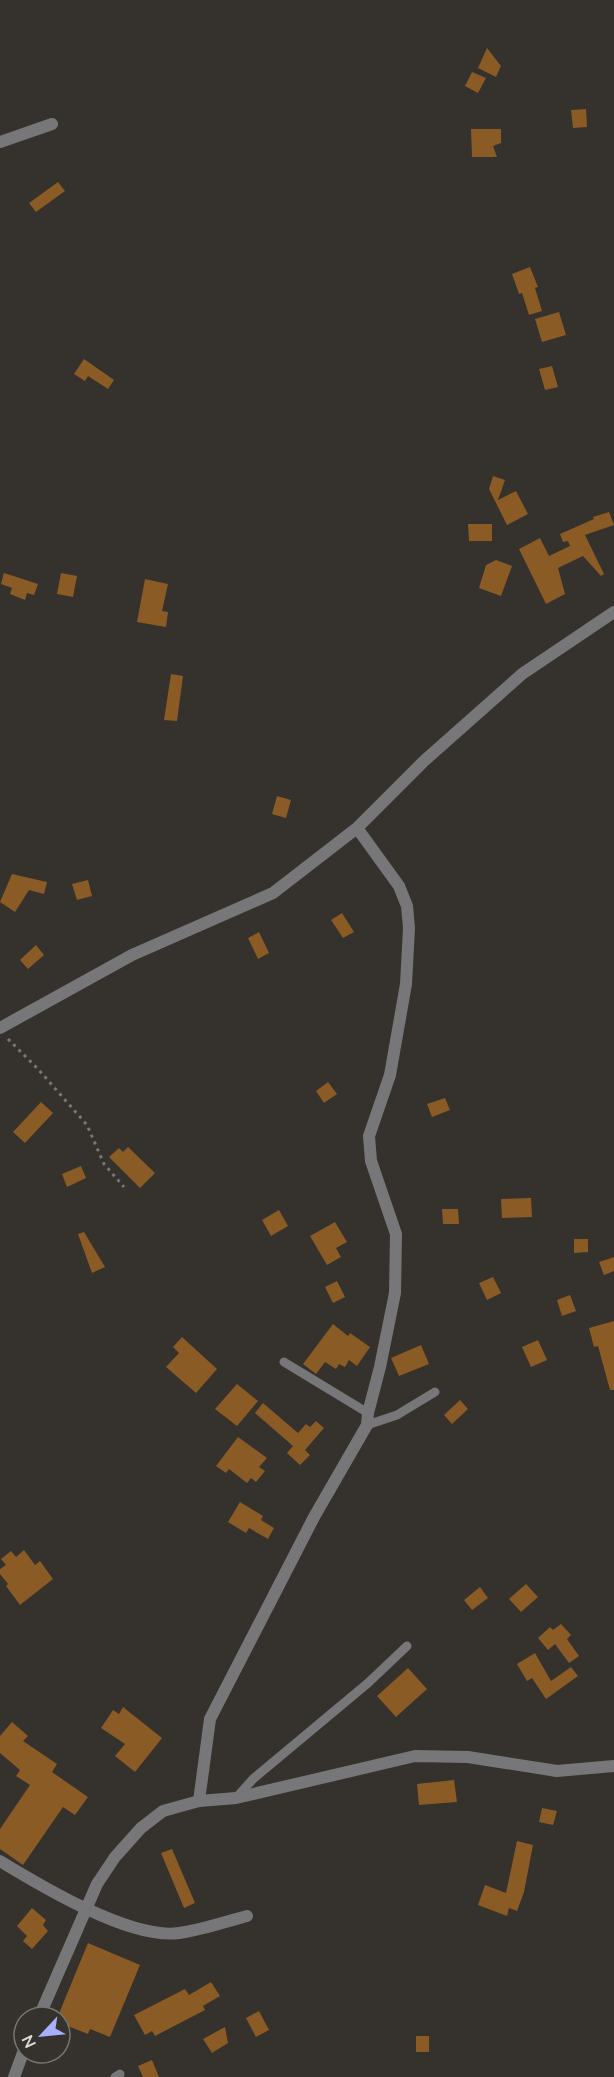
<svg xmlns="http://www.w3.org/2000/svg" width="614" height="2077" font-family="Mulish,sans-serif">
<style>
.building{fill:#8a5b25}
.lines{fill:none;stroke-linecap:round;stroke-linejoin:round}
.path{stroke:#7a7774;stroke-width:3;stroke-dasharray:3 4.5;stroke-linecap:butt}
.lane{stroke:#77777a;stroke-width:9}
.street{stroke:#77777a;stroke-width:12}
</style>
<rect width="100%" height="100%" fill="#35312d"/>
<path class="building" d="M487,48L501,66L496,77L478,68Z
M472,72L486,78L478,93L465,86Z
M586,109L587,127L573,128L571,110Z
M471,129H501V143L493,146L497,157H472Z
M58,182L65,191L36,212L29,203Z
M530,267L538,287L535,288L542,311L529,315L522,293L519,294L512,274Z
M559,312L566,335L542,342L535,319Z
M84,359L114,380L108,389L88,376L85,381L74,374Z
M552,366L558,387L545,390L539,369Z
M493,476L505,480L498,500L516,491L528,514L507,525L489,489Z
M609,512L614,525L585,535L604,574L601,576L583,556L558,568L565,594L546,604L519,549L540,538L549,556L570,546L568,541L563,542L560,534L594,519L593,517Z
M468,524H492V541H469Z
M496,560L512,566L501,596L479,588L486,565Z
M4,573L38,584L34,595L27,593L25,600L10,594L12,588L1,584Z
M61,573L77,576L73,597L57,594Z
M145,579L168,584L162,611L168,612L166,627L137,622Z
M171,674L183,676L177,721L164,720Z
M277,796L291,800L286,818L272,814Z
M12,874L47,882L44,894L29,890L15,912L0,902Z
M88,880L92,896L77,900L72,884Z
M342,913L354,932L343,938L331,920Z
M259,932L269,953L258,959L248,938Z
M36,945L44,955L28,969L20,960Z
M328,1082L337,1094L324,1103L316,1091Z
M445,1098L450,1110L432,1117L427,1104Z
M41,1102L53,1113L25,1143L13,1132Z
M128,1147L155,1173L140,1188L109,1157L119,1148L123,1152Z
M81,1166L86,1178L67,1187L62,1174Z
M531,1198L532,1217L502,1218L501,1199Z
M442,1209H458L459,1224H443Z
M279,1210L288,1226L271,1236L262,1220Z
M335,1222L347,1242L336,1248L341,1257L327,1265L310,1236Z
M84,1232L105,1267L92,1273L78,1234Z
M574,1239H588V1252L574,1253Z
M614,1257V1271L604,1275L599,1262Z
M493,1277L501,1293L487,1300L479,1283Z
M337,1281L345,1297L333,1303L325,1287Z
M570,1295L576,1311L562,1316L557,1300Z
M614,1321V1390H610L598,1346L594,1347L589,1328Z
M333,1324L348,1336L350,1333L370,1347L357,1366L349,1360L345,1367L339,1364L336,1369L325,1362L316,1374L303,1364Z
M182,1337L217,1369L196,1393L166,1367L179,1353L173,1347Z
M538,1340L547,1360L531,1367L522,1347Z
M421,1345L429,1364L399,1376L391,1358Z
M237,1384L258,1401L237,1426L215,1409Z
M460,1400L468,1409L452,1424L444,1415Z
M263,1403L298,1433L306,1424L310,1427L316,1421L324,1428L305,1450L310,1455L300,1465L287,1453L293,1446L255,1413Z
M238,1437L267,1458L259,1467L265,1471L256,1482L251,1478L247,1483L229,1469L226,1473L216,1466Z
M240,1502L263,1516L261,1520L274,1528L268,1539L249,1528L246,1533L228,1522Z
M24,1550L35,1565L40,1561L53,1579L20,1605L6,1586L8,1584L0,1574V1569L6,1565L1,1559L11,1551L16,1557Z
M526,1584L538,1597L521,1612L509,1599Z
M480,1587L488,1598L472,1610L464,1600Z
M561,1624L571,1635L567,1639L579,1656L569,1663L555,1644L548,1650L538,1638L550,1627L553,1630Z
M535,1653L551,1681L571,1667L578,1676L546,1699L532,1678L527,1681L517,1664Z
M408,1668L427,1689L396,1717L377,1696Z
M123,1707L162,1738L135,1772L115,1756L125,1744L101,1728L113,1710L119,1714Z
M12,1722L28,1736L23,1741L57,1764L52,1772L88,1797L75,1815L63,1807L23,1865L0,1849V1829L30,1785L16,1776L20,1770L0,1753V1736Z
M454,1780L457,1802L419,1805L417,1784Z
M542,1808L557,1811L553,1825L539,1822Z
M517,1841L533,1845L524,1892L517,1911L509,1908L507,1916L478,1905L485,1885L506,1893Z
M172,1849L195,1903L184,1908L161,1853Z
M32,1908L46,1920L43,1925L48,1931L32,1949L23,1941L27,1936L17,1926Z
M88,1943L140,1965L110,2037L90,2029L88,2034L60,2023V2011Z
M211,1982L220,1996L203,2006L205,2010L155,2036L152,2031L145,2035L134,2015L185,1989L189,1995Z
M259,2011L269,2030L256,2037L246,2018Z
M225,2027L228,2043L212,2053L203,2039Z
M416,2036H429V2052H416Z
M152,2060L159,2077H143L138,2066Z"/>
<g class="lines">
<path class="path" d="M8,1039L38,1069L87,1125L104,1164L124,1187"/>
<path class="lane" d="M284,1362L368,1413
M367,1425L397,1415L435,1392
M236,1798L253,1779L368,1683L407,1646
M115,2077L120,2074"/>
<path class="street" d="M0,142L52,124
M0,1028L132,955L273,893L357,828L424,761L522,674L614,612
M199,1801L210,1719L314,1517L367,1425L368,1413L380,1367L395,1293L396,1234L371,1161L369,1136L390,1075L406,984L409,928L407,906L399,886L357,828
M0,1861C41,1886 131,1940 179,1933C202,1930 225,1922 247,1916
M39,2017L97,1884L115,1857L141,1828L163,1811L199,1801L236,1798L415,1756L468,1757L557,1771L614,1766
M14,2077L24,2050"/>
</g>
<g transform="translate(42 2035) rotate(244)"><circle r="28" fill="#35312d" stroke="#787571" stroke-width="1.5"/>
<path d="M0-4.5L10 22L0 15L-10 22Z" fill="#a8b0fc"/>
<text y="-9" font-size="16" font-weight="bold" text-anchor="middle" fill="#dcdad7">N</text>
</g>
</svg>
